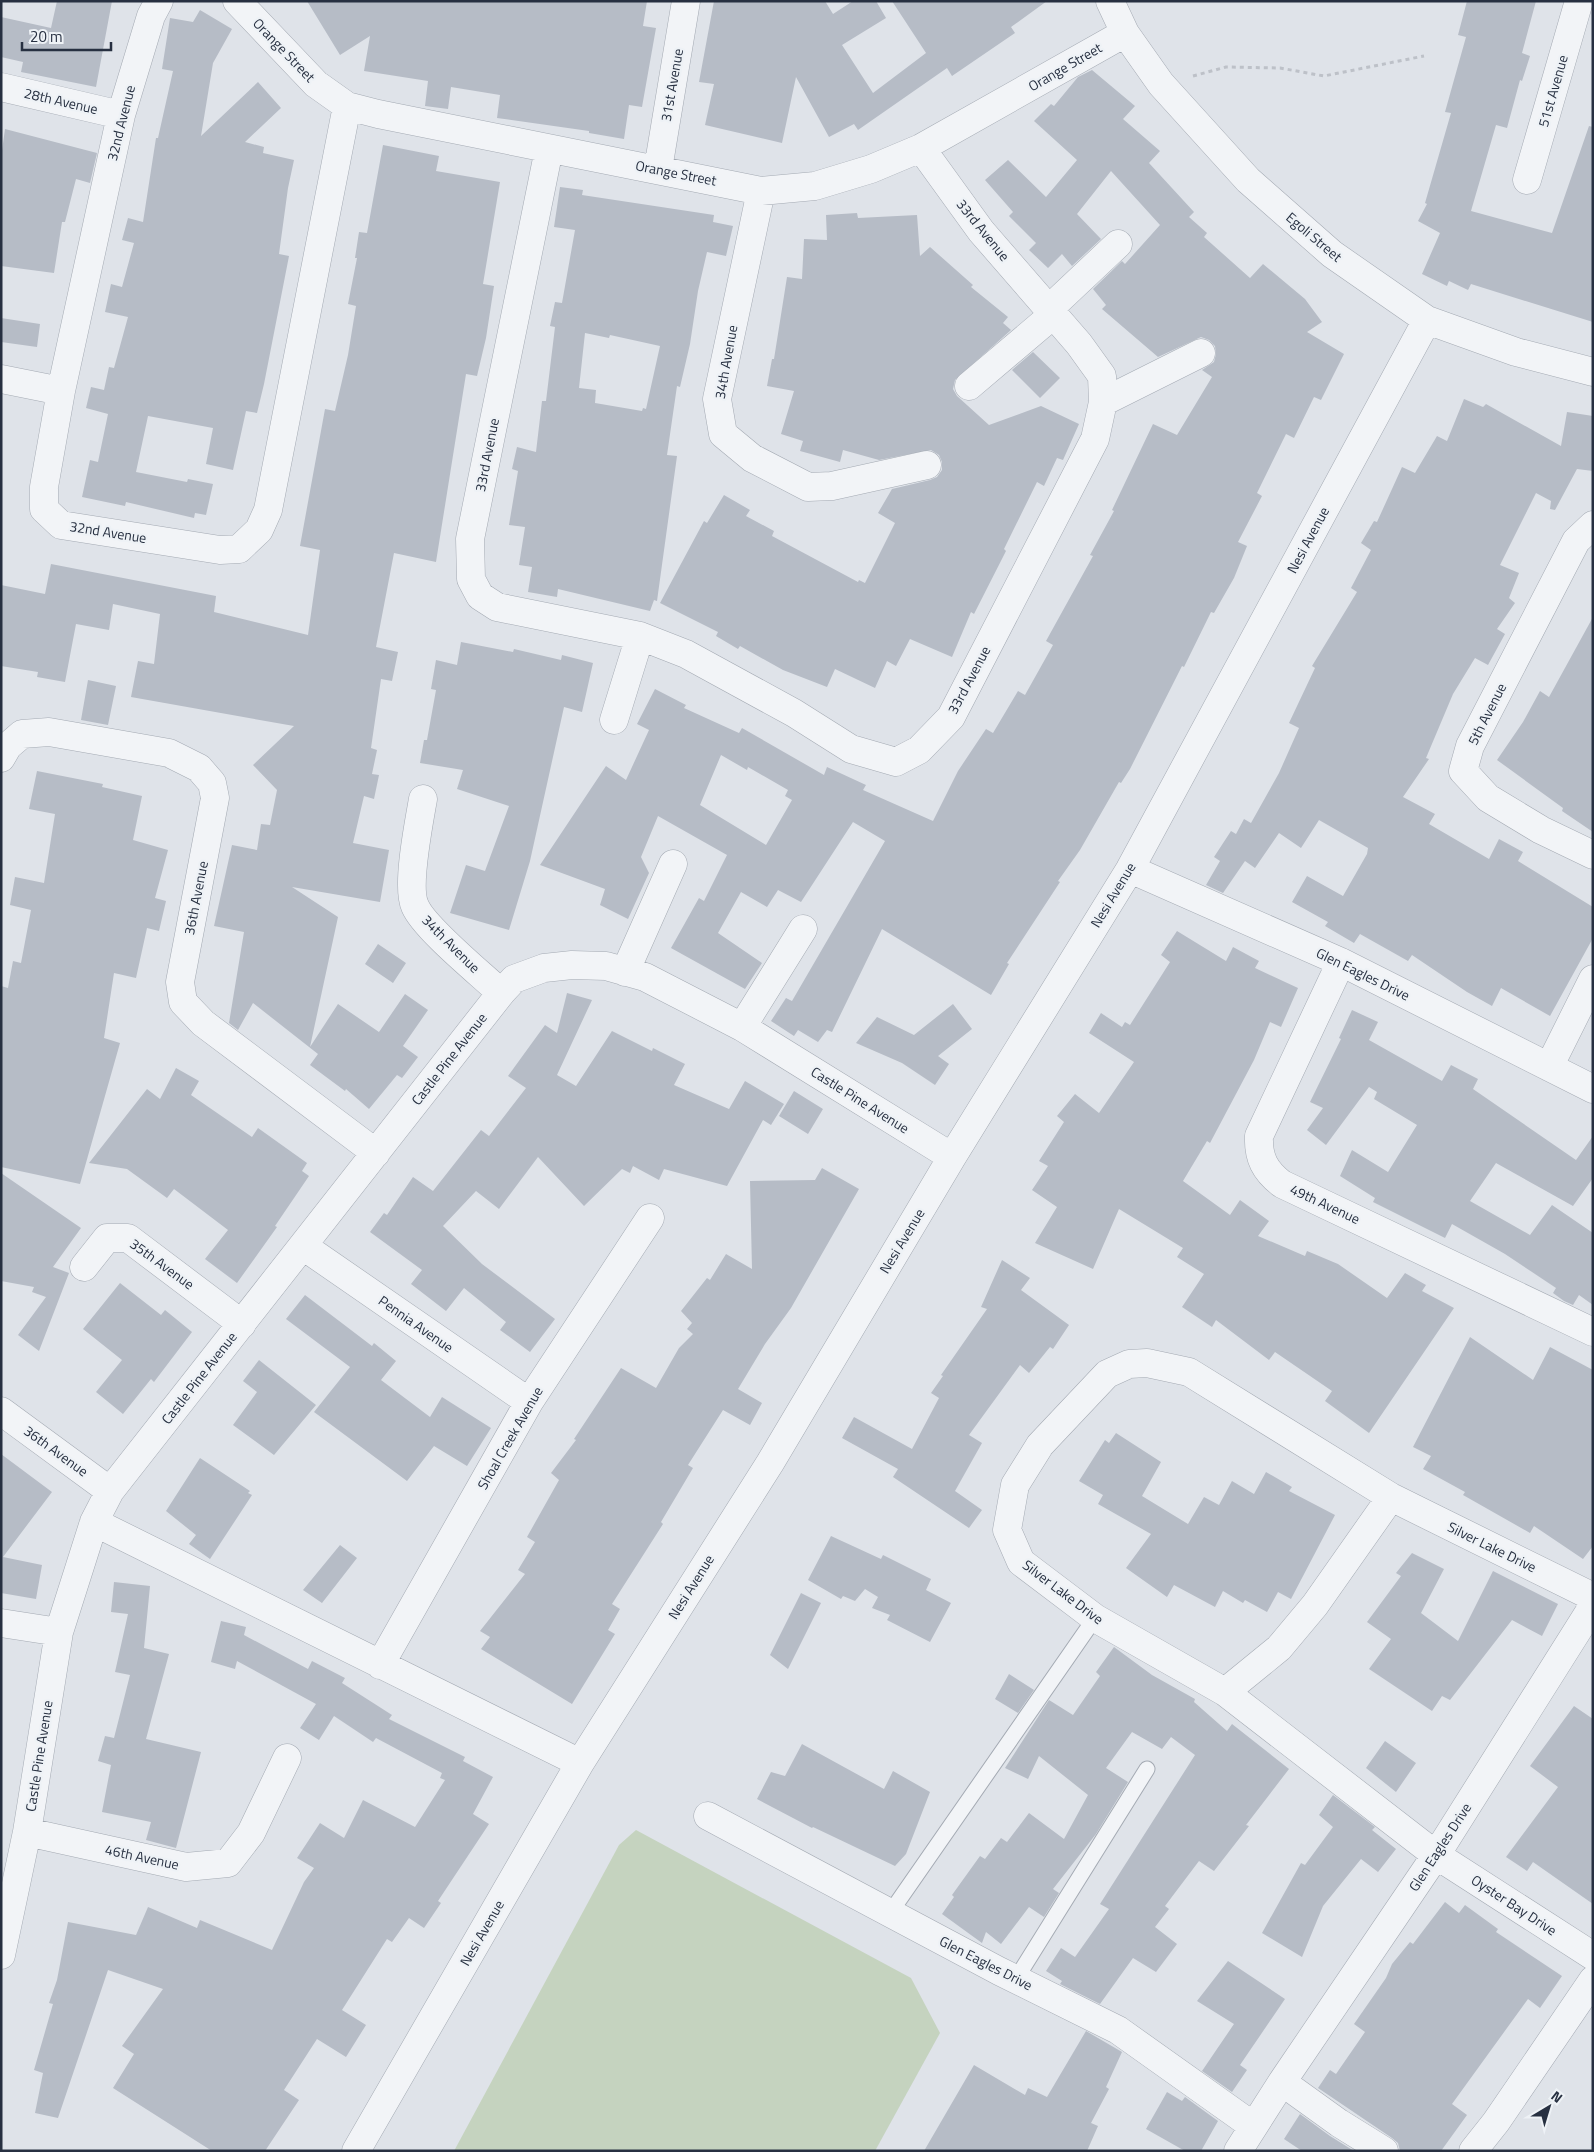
<svg xmlns="http://www.w3.org/2000/svg" width="1594" height="2152" font-family="'Titillium Web',sans-serif">
<style>
.green{fill:#c5d3bf}
.building{fill:#b6bcc6;fill-rule:evenodd}
.lines{fill:none;stroke-linecap:round;stroke-linejoin:round}
.service-casing{stroke:#a4aab3;stroke-width:17}
.minor-casing{stroke:#a4aab3;stroke-width:29}
.path{stroke:#bdc1c8;stroke-width:3;stroke-dasharray:4 4;stroke-linecap:butt}
.service{stroke:#f2f4f7;stroke-width:15}
.minor{stroke:#f2f4f7;stroke-width:28}
.labels{text-anchor:middle;stroke-width:4.5;stroke-linejoin:round;paint-order:stroke}
.street-label{font-size:14px;fill:#273041;stroke:#eef2f6}
</style>
<rect width="100%" height="100%" fill="#dfe3e9"/>
<path class="green" d="M636,1830L911,1978L940,2033L875,2151H454L619,1845Z"/>
<path class="building" d="M57,1H112L96,87L21,72L23,62L1,57V17L51,28Z
M307,1H647L643,26L656,28L642,107L629,105L624,139L589,133V131L497,118L500,95L451,87L448,109L425,106L428,81L364,71L370,36L340,55Z
M714,1H825L833,14L853,1H876L886,18L842,45L873,93L926,53L892,1H1047L1011,27L1015,33L952,76L947,68L858,130L854,124L829,137L796,77L782,143L705,125L714,84L699,82Z
M1467,1H1536L1522,53L1530,56L1522,81L1520,80L1507,128L1496,125L1471,211L1552,233L1589,126L1593,127V322L1471,284L1468,290L1449,281L1447,286L1422,274L1440,233L1418,221L1427,204L1425,203L1451,113L1445,112L1466,37L1458,35Z
M200,10L232,29L213,63L201,136L258,82L281,108L245,142L264,147L263,153L294,160L288,188L279,254L289,256L264,384L257,413L246,411L233,470L206,464L213,428L148,416L136,472L187,482L188,479L213,484L206,515L195,513L194,518L126,502L125,506L82,497L90,460L98,462L108,414L86,408L91,387L104,390L109,367L114,368L128,317L105,312L111,284L122,287L134,243L122,240L128,218L143,222L156,138H158L173,71L162,69L170,18L193,22Z
M1092,70L1135,106L1123,119L1160,151L1149,163L1194,212L1189,217L1207,233L1204,237L1250,278L1263,264L1305,299L1322,322L1307,332L1344,354L1321,400L1314,397L1294,438L1286,434L1257,493L1262,496L1238,542L1247,546L1234,578L1214,613L1211,612L1184,667L1182,666L1130,769L1121,783L1119,782L1080,850L1058,881L1060,882L1007,963L1009,964L991,995L882,929L832,1032L827,1030L818,1042L798,1030L794,1036L771,1021L786,998L792,1001L885,841L853,822L801,902L778,890L767,907L741,892L718,933L762,963L745,989L671,948L699,898L704,901L727,855L658,816L641,857L649,873L628,919L600,905L605,889L540,865L606,766L626,780L649,730L637,724L655,689L686,705L684,708L739,733L742,728L824,775L827,767L866,785L863,790L933,821L958,771L986,729L993,733L1018,691L1025,695L1053,645L1046,641L1093,556L1090,555L1114,511L1112,510L1153,424L1177,435L1212,377L1202,370L1214,362L1216,354L1215,346L1209,340L1201,337L1158,357L1102,309L1106,305L1093,289L1122,261L1125,264L1160,225L1111,171L1077,214L1101,239L1072,266L1062,254L1048,268L1029,250L1036,243L1009,216L1013,212L985,180L1008,160L1046,197L1077,160L1034,121L1051,104L1054,106L1078,77ZM721,755L747,770L748,767L788,790L785,796L792,800L766,845L700,805Z
M5,129L97,153L90,183L76,179L65,222H62L54,273L1,266V158Z
M383,145L439,156L436,171L500,182L483,284L494,286L486,338L477,376L466,374L436,562L394,553L376,647L398,652L392,681L381,679L371,748L377,750L372,774L379,775L374,799L364,796L353,843L389,850L380,902L292,887L338,917L310,1047L338,1004L379,1032L405,994L428,1010L403,1046L418,1057L402,1078L397,1075L369,1109L346,1089L345,1091L310,1065L318,1054L253,1003L238,1030L229,1023L244,932L214,926L232,845L257,850L261,824L270,825L277,790L253,765L294,726L131,697L138,661L154,664L160,614L113,604L109,630L76,624L65,682L37,677L38,672L1,666V585L45,594L51,564L216,596L214,612L308,635L320,550L300,546L325,409L335,411L348,355L356,306L348,304L357,258H355L359,232L367,233Z
M560,187L583,190L582,195L714,215L713,222L733,226L726,256L707,252L698,291L690,344L680,387L677,386L667,455L677,456L657,601L654,600L650,611L558,589L557,597L528,592L532,567L519,565L525,527L509,525L518,471L512,469L517,447L536,452L542,401H546L555,327L550,326L555,302L562,303L575,230L554,227ZM585,333L609,338L610,335L660,346L646,409L643,408L642,411L595,403L596,390L579,388Z
M857,213L858,218L917,215L920,256L930,247L973,285L971,287L1008,317L1003,323L1011,330L955,380L953,389L957,396L989,425L1041,406L1079,424L1063,460L1057,458L1044,486L1037,482L1004,549L1006,551L974,614L971,612L952,657L910,639L896,666L887,661L875,688L835,669L827,687L783,670L740,646L738,649L716,636L718,632L660,603L704,521L707,523L724,495L750,510L746,516L774,531L772,536L858,582L859,580L865,583L895,523L878,513L892,489L930,480L937,477L942,470V462L939,455L931,450L879,460L843,450L840,462L800,451L803,441L781,434L794,391L767,386L772,359H774L787,277L802,279L804,239L827,240L826,215Z
M1,318L40,324L37,347L1,342Z
M1033,352L1060,378L1040,398L1012,370Z
M1464,399L1483,407L1486,404L1561,446L1567,412L1593,416V471L1577,469L1555,510L1550,509L1551,501L1536,493L1500,565L1519,573L1509,598L1515,603L1497,629L1505,634L1488,665L1475,658L1453,694L1426,758L1429,759L1403,797L1435,814L1429,824L1489,859L1499,839L1523,852L1518,861L1593,907V938L1550,1016L1501,988L1492,1006L1467,992L1412,955L1408,961L1360,934L1354,943L1325,926L1328,922L1292,902L1307,876L1343,896L1367,854L1368,848L1319,820L1301,848L1279,833L1255,868L1245,861L1223,893L1206,885L1220,861L1214,857L1231,831L1236,834L1244,819L1251,823L1279,773L1299,728L1289,723L1315,668L1312,666L1357,592L1351,588L1371,550L1361,543L1374,521L1377,522L1402,467L1415,473L1437,436L1447,441Z
M1593,617V832L1562,811L1563,808L1497,760L1523,722L1540,691L1549,697Z
M461,642L513,652L514,649L561,660L562,655L593,663L582,712L564,707L530,861L509,930L450,913L466,865L485,871L509,806L457,789L463,770L420,763L424,740H427L436,690L431,689L436,660L457,665Z
M88,680L116,686L108,725L81,720Z
M37,771L103,784L102,787L142,796L133,840L168,850L155,898L166,901L159,931L147,928L136,978L114,973L104,1038L120,1043L80,1184L1,1167V986L8,988L13,961L21,963L31,910L10,905L15,877L44,883L55,814L29,809Z
M1177,931L1226,961L1233,947L1259,961L1255,968L1298,988L1281,1027L1270,1022L1254,1060L1210,1143L1207,1141L1183,1181L1230,1215L1240,1200L1269,1221L1258,1236L1305,1256L1307,1251L1338,1264L1387,1298L1405,1273L1426,1285L1422,1291L1454,1308L1369,1433L1325,1401L1332,1391L1275,1352L1269,1360L1216,1320L1212,1327L1182,1307L1204,1274L1177,1257L1183,1248L1119,1209L1093,1269L1035,1243L1057,1207L1032,1190L1048,1166L1039,1161L1064,1122L1057,1116L1075,1094L1099,1113L1134,1062L1089,1033L1101,1013L1122,1027L1125,1022L1130,1025L1170,962L1161,955Z
M378,944L406,963L393,983L365,964Z
M567,993L592,1000L557,1075L576,1086L612,1031L652,1051L653,1048L685,1064L674,1085L729,1109L745,1081L784,1104L771,1125L763,1120L727,1186L664,1169L659,1180L633,1166L630,1173L622,1169L584,1206L538,1157L499,1209L476,1191L443,1226L482,1264L555,1319L530,1352L500,1330L506,1322L464,1288L446,1311L411,1284L422,1270L370,1232L384,1213L387,1215L413,1177L433,1191L481,1130L489,1136L526,1088L508,1076L545,1025L557,1033Z
M953,1004L972,1029L938,1056L949,1064L935,1085L902,1063L856,1043L877,1017L914,1035Z
M1352,1010L1378,1022L1369,1040L1442,1081L1451,1065L1478,1079L1473,1089L1576,1160L1593,1136V1178L1573,1206L1496,1163L1470,1201L1530,1235L1552,1205L1593,1233V1305L1579,1295L1573,1305L1564,1301L1553,1293L1556,1288L1505,1254L1452,1224L1445,1238L1373,1202L1375,1198L1340,1176L1352,1150L1388,1172L1417,1125L1374,1099L1377,1092L1369,1087L1326,1145L1307,1130L1323,1108L1310,1102L1341,1039L1339,1038Z
M176,1068L199,1081L191,1095L252,1137L258,1128L307,1163L302,1171L309,1176L275,1226L277,1227L237,1283L205,1259L228,1230L174,1189L167,1198L127,1169L89,1163L147,1089L160,1099Z
M794,1091L823,1109L808,1134L779,1116Z
M822,1168L859,1189L791,1308L765,1344L738,1389L762,1403L750,1425L723,1410L688,1465L693,1468L661,1522L663,1524L612,1604L620,1609L608,1630L615,1634L572,1704L481,1649L490,1637L480,1631L525,1574L518,1570L535,1542L527,1537L559,1480L551,1473L576,1440L574,1439L621,1368L656,1388L679,1348L693,1334L687,1329L692,1323L681,1311L707,1278L710,1280L726,1254L752,1269L750,1181L815,1180Z
M1,1173L81,1228L53,1267L69,1273L39,1351L18,1335L46,1297L32,1292L34,1287L1,1281Z
M1002,1260L1030,1278L1021,1290L1069,1325L1053,1349L1050,1347L1029,1373L1020,1365L969,1435L982,1443L955,1491L982,1510L969,1528L893,1477L898,1469L842,1438L854,1417L912,1449L939,1398L931,1393L943,1376L941,1375L987,1309L981,1307Z
M120,1283L161,1315L165,1310L192,1332L154,1382L151,1379L123,1414L96,1392L122,1360L83,1329Z
M305,1295L372,1346L374,1343L396,1361L381,1380L430,1417L442,1397L491,1428L467,1466L434,1446L407,1481L314,1412L350,1367L286,1319Z
M1470,1337L1533,1380L1550,1347L1593,1370V1546L1583,1559L1534,1526L1530,1533L1463,1495L1465,1492L1423,1469L1431,1456L1413,1447Z
M259,1360L316,1405L274,1455L233,1425L257,1392L243,1381Z
M1116,1433L1161,1462L1142,1496L1188,1524L1204,1497L1219,1505L1232,1481L1254,1494L1266,1472L1292,1487L1289,1491L1335,1515L1291,1599L1278,1592L1267,1612L1245,1600L1243,1603L1223,1591L1215,1607L1174,1585L1167,1597L1126,1568L1151,1534L1098,1504L1103,1495L1079,1481L1105,1440L1109,1443Z
M1,1454L52,1492L3,1557L42,1565L36,1599L1,1593Z
M200,1458L250,1491L248,1493L252,1495L210,1559L189,1544L196,1535L166,1511Z
M831,1536L881,1559L883,1555L931,1579L926,1590L951,1603L930,1642L887,1620L890,1615L872,1608L878,1597L865,1589L855,1601L843,1596L841,1599L808,1580Z
M340,1545L357,1558L322,1603L303,1590Z
M1412,1553L1444,1569L1421,1613L1458,1641L1493,1571L1558,1604L1542,1636L1512,1620L1450,1700L1442,1696L1432,1711L1369,1669L1391,1639L1367,1622L1401,1576L1396,1573Z
M114,1582L150,1586L144,1648L169,1654L146,1739L201,1752L176,1848L146,1840L151,1822L102,1812L111,1765L98,1761L105,1736L114,1738L130,1675L115,1672L128,1614L111,1612Z
M801,1593L821,1603L788,1669L770,1655Z
M221,1621L246,1627L244,1635L308,1669L312,1661L345,1678L342,1683L392,1715L389,1719L465,1757L463,1761L493,1777L473,1814L489,1824L438,1901L441,1903L424,1928L409,1918L392,1942L387,1939L342,2010L366,2025L346,2057L317,2039L284,2090L299,2100L265,2151H212L113,2088L134,2054L122,2046L163,1989L108,1970L58,2118L35,2113L43,2073L34,2070L53,2004L49,2003L57,1980L68,1922L136,1935L148,1907L197,1928L200,1920L272,1950L304,1882L314,1868L297,1858L320,1823L344,1838L363,1800L415,1827L445,1780L440,1778L442,1773L376,1738L373,1742L334,1716L319,1740L300,1728L316,1704L237,1661L235,1669L211,1662Z
M1114,1647L1152,1675L1195,1699L1194,1702L1227,1731L1232,1724L1289,1769L1246,1825L1249,1826L1214,1871L1199,1861L1165,1906L1169,1909L1155,1927L1177,1944L1156,1972L1133,1958L1100,2004L1060,1984L1062,1981L1046,1971L1061,1948L1075,1957L1109,1909L1100,1904L1195,1755L1171,1737L1162,1749L1132,1732L1106,1768L1128,1782L1096,1834L1053,1889L1059,1893L1044,1917L1029,1907L1001,1944L986,1932L982,1943L942,1914L954,1897L952,1895L980,1856L985,1859L1001,1838L1007,1842L1029,1813L1064,1839L1088,1795L1039,1756L1028,1779L1005,1768L1049,1700L1073,1715L1100,1676L1096,1672Z
M1009,1674L1034,1690L1018,1713L995,1699Z
M1574,1706L1593,1719V1904L1533,1862L1527,1871L1506,1857L1558,1787L1530,1766Z
M1385,1741L1416,1763L1396,1792L1366,1768Z
M802,1744L884,1789L893,1771L930,1792L906,1854L895,1866L813,1827L812,1828L757,1799L771,1772L785,1776Z
M1333,1795L1375,1827L1372,1830L1396,1849L1378,1872L1361,1859L1323,1906L1302,1957L1262,1933L1301,1863L1305,1865L1333,1827L1319,1815Z
M1445,1902L1459,1913L1465,1905L1498,1929L1496,1932L1562,1976L1540,2008L1528,1999L1452,2104L1467,2115L1441,2151H1400L1398,2143L1392,2138L1318,2088L1330,2070L1336,2074L1365,2032L1354,2024L1386,1978L1392,1964L1410,1942L1413,1944Z
M1228,1961L1285,1999L1240,2065L1247,2070L1232,2092L1202,2071L1234,2024L1197,2001Z
M1086,2031L1122,2052L1106,2087L1109,2089L1091,2123L1098,2126L1087,2151H924L974,2065L1025,2095L1028,2088L1047,2097Z
M1167,2092L1182,2101L1185,2097L1218,2121L1201,2151H1185L1146,2129Z
M1300,2114L1330,2136L1354,2151H1302L1284,2139Z"/>
<g class="lines">
<defs>
<path id="service" d="M890,1913L1095,1618
M1016,1979L1147,1769"/>
<path id="minor" d="M159,1L151,16L121,115L61,391L44,487V509L61,525L220,550L239,549L259,530L268,510L347,106
M237,1L316,84L347,106L378,114L761,191L815,186L871,169L921,148L1125,33
M1110,1L1125,33L1161,84L1248,180L1332,254L1427,320L1516,352L1593,372
M1,87L121,115
M549,149L470,539L471,579L480,596L497,607L640,636L686,654L794,713L851,749L896,762L919,750L951,717L1095,439L1103,402L1102,376L1079,344L981,231L921,148
M658,169L686,1
M1527,180L1579,1
M761,191L717,399L723,434L752,458L808,487L832,486L927,465
M1049,309L1118,244
M1,379L61,391
M969,386L1054,314
M1103,402L1201,353
M1593,525L1576,541L1470,746L1463,771L1488,798L1541,830L1593,855
M614,720L640,636
M1,758L8,746L22,734L49,732L169,753L199,768L212,783L215,798L180,982L183,1002L203,1023L376,1153
M423,799C419,822 406,887 415,906C424,928 481,974 501,993
M1130,869L1341,962L1593,1089
M1341,962L1259,1136C1258,1158 1265,1171 1282,1184L1593,1332
M625,972L673,864
M742,1027L803,929
M1549,1067L1593,979
M303,1246L529,1402
M84,1267L107,1238H128L242,1324
M1,1411L110,1491
M1391,1497L1315,1605L1279,1648L1225,1692L1095,1618L1021,1562L1007,1530L1015,1485L1040,1445L1107,1374L1129,1364L1147,1363L1189,1372L1391,1497L1593,1597
M94,1522L580,1763
M1,1623L59,1632
M380,1665L529,1402L650,1218
M1225,1692L1436,1855L1593,1956
M708,1816L999,1971L1118,2030L1253,2126
M27,1832L186,1867L228,1863L251,1833L287,1758
M1,1955L27,1832L59,1632L94,1522L110,1491L501,993L514,979L544,968L572,965L606,966L645,977L742,1027L952,1157
M1282,2082L1339,2123L1384,2151
M356,2151L580,1763L770,1463L952,1157L1130,869L1427,320
M1238,2151L1282,2082L1436,1855L1593,1606
M1473,2151L1496,2122L1593,1980"/>
</defs>
<use href="#service" class="service-casing"/>
<use href="#minor" class="minor-casing"/>
<path class="path" d="M1193,76L1226,67L1280,68L1324,76L1424,56"/>
<use href="#service" class="service"/>
<use href="#minor" class="minor"/>
</g>
<g class="labels">
<g class="street-label">
<text transform="translate(284 50) rotate(46)" y="5">Orange Street</text>
<text transform="translate(1065 67) rotate(-30)" y="5">Orange Street</text>
<text transform="translate(672 85) rotate(-80)" y="5">31st Avenue</text>
<text transform="translate(1553 91) rotate(-74)" y="5">51st Avenue</text>
<text transform="translate(61 101) rotate(13)" y="5">28th Avenue</text>
<text transform="translate(121 123) rotate(-76)" y="5">32nd Avenue</text>
<text transform="translate(676 173) rotate(11)" y="5">Orange Street</text>
<text transform="translate(983 230) rotate(51)" y="5">33rd Avenue</text>
<text transform="translate(1314 237) rotate(40)" y="5">Egoli Street</text>
<text transform="translate(726 362) rotate(-80)" y="5">34th Avenue</text>
<text transform="translate(487 455) rotate(-79)" y="5">33rd Avenue</text>
<text transform="translate(108 532) rotate(9)" y="5">32nd Avenue</text>
<text transform="translate(1308 540) rotate(-62)" y="5">Nesi Avenue</text>
<text transform="translate(969 680) rotate(-62)" y="5">33rd Avenue</text>
<text transform="translate(1487 714) rotate(-63)" y="5">5th Avenue</text>
<text transform="translate(1113 895) rotate(-59)" y="5">Nesi Avenue</text>
<text transform="translate(196 898) rotate(-79)" y="5">36th Avenue</text>
<text transform="translate(451 944) rotate(45)" y="5">34th Avenue</text>
<text transform="translate(1363 974) rotate(26)" y="5">Glen Eagles Drive</text>
<text transform="translate(449 1059) rotate(-52)" y="5">Castle Pine Avenue</text>
<text transform="translate(860 1100) rotate(32)" y="5">Castle Pine Avenue</text>
<text transform="translate(1325 1204) rotate(25)" y="5">49th Avenue</text>
<text transform="translate(902 1241) rotate(-59)" y="5">Nesi Avenue</text>
<text transform="translate(162 1264) rotate(36)" y="5">35th Avenue</text>
<text transform="translate(416 1324) rotate(35)" y="5">Pennia Avenue</text>
<text transform="translate(199 1378) rotate(-52)" y="5">Castle Pine Avenue</text>
<text transform="translate(510 1438) rotate(-60)" y="5">Shoal Creek Avenue</text>
<text transform="translate(56 1451) rotate(36)" y="5">36th Avenue</text>
<text transform="translate(1492 1547) rotate(26)" y="5">Silver Lake Drive</text>
<text transform="translate(691 1587) rotate(-58)" y="5">Nesi Avenue</text>
<text transform="translate(1063 1592) rotate(37)" y="5">Silver Lake Drive</text>
<text transform="translate(39 1756) rotate(-81)" y="5">Castle Pine Avenue</text>
<text transform="translate(1440 1847) rotate(-57)" y="5">Glen Eagles Drive</text>
<text transform="translate(142 1857) rotate(12)" y="5">46th Avenue</text>
<text transform="translate(1514 1905) rotate(33)" y="5">Oyster Bay Drive</text>
<text transform="translate(482 1933) rotate(-60)" y="5">Nesi Avenue</text>
<text transform="translate(986 1963) rotate(27)" y="5">Glen Eagles Drive</text>
</g>
</g>
<rect width="1594" height="2152" fill="none" stroke="#273041" stroke-width="5"/>
<g transform="translate(1549 2107) rotate(38)" stroke="#eef2f6" stroke-width="4" paint-order="stroke">
<path d="M0-4L9 19L0 12L-9 19Z" fill="#273041"/>
<text y="-8" font-size="14" font-weight="bold" text-anchor="middle" fill="#273041">N</text>
</g>
<path d="M22 42v8h89v-8" fill="none" stroke="#273041" stroke-width="2.5"/>
<text x="30" y="42" font-size="15" fill="#273041" stroke="#eef2f6" stroke-width="4" paint-order="stroke">20 m</text>
</svg>
